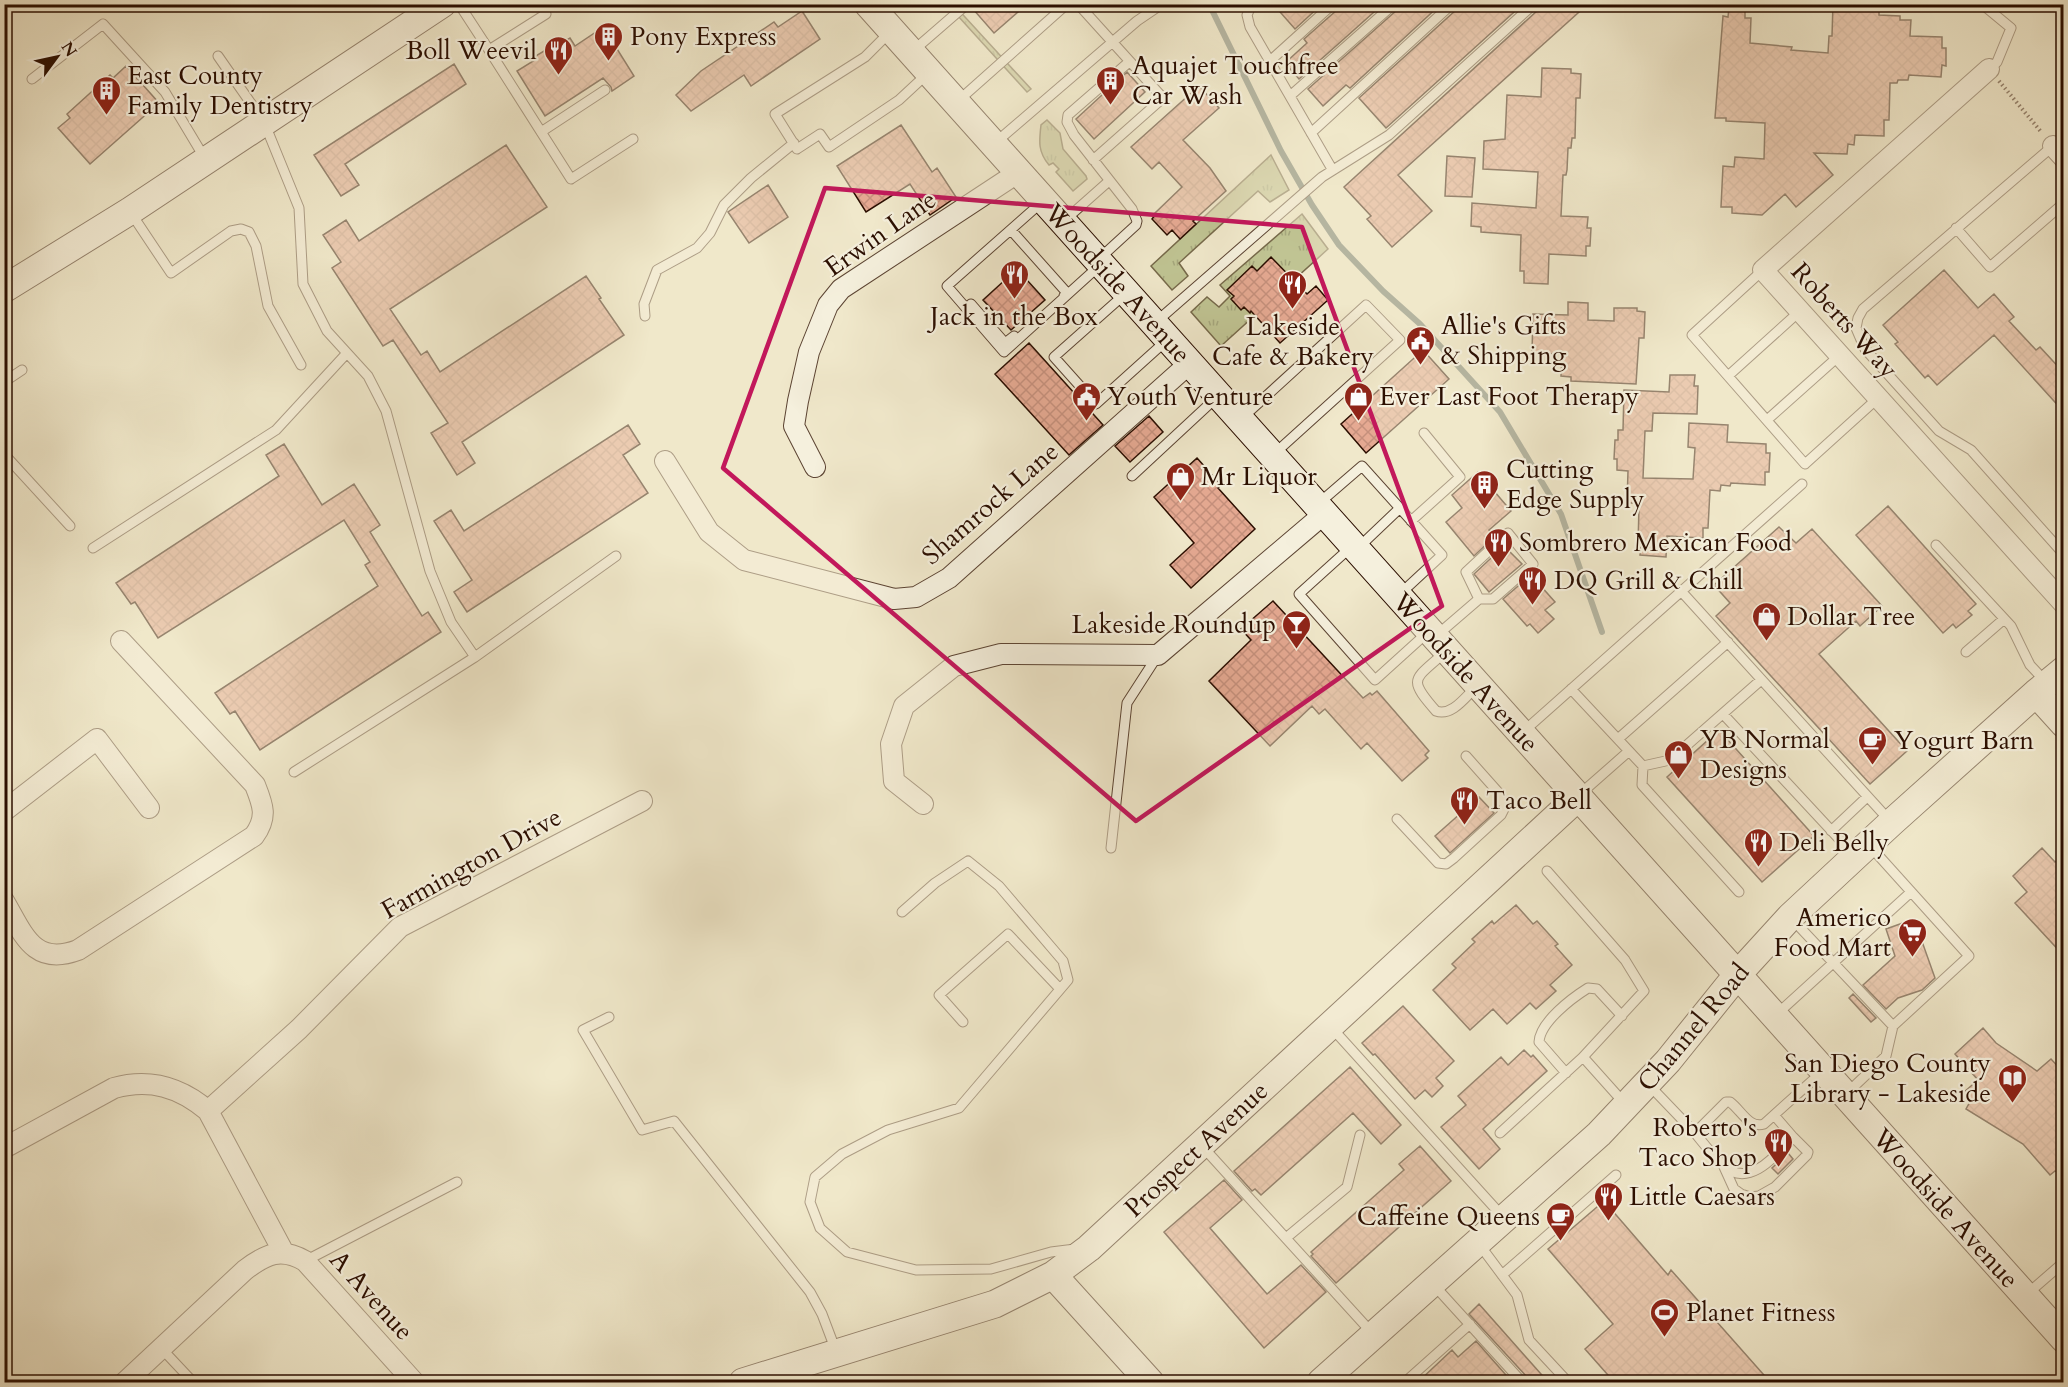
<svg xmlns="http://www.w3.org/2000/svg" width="2068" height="1387" font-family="Cardo,serif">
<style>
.grass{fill:url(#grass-tufts);stroke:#76694a;stroke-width:1.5}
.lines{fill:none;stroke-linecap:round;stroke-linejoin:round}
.stream{stroke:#6e796e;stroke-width:6}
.building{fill:url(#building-cross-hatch);stroke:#2b0e00;stroke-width:1.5}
.lane-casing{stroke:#5c4433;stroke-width:11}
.street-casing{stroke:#5c4433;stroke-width:22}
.secondary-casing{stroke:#2b0e00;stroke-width:29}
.path{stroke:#2b0e00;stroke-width:4;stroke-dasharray:1.5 3;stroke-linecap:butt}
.lane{stroke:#f5f0dd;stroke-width:9}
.street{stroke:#f5f0dd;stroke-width:20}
.secondary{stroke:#f5f0dd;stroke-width:27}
.marked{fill:none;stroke:#c2185b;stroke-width:4.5;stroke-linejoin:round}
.labels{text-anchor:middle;stroke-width:4.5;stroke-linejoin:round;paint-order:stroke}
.poi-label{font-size:26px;fill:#2b0e00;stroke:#f5f0dd;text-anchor:start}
.street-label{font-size:26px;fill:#2b0e00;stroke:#f5f0dd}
</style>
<defs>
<pattern id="grass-tufts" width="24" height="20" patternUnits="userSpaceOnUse" patternTransform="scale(1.5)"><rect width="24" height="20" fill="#c0c493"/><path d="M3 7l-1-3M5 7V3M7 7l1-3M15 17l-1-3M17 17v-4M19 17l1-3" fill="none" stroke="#a5a77d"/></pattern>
<pattern id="building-cross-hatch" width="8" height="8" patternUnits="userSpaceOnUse" patternTransform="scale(1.5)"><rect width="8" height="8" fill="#e5a992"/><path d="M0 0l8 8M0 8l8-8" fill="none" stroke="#c5907c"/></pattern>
</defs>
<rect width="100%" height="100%" fill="#f0e8cb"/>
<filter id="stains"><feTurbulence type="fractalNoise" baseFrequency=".00333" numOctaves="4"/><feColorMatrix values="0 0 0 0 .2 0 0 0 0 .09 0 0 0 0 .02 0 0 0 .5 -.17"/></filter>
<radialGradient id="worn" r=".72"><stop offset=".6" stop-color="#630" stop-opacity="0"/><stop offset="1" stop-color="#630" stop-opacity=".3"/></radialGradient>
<path class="grass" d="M948,5H954L1031,89L1027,92Z
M1047,120L1060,133L1063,149L1086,176L1087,179L1073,191L1056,172L1059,169L1053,163L1049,165C1038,152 1039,142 1041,125Z
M1271,155L1289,190L1270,202L1258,191L1179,263L1188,276L1172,290L1151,266Z
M1302,214L1328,249L1221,346L1191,312L1207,297L1219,307L1230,296L1220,285Z"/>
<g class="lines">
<path class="stream" d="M1209,4L1281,151L1312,205L1339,245L1383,291L1420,324L1500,412L1561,514L1602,632"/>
</g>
<path class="building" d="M974,4H1027L994,33L972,8Z
M1273,4H1322L1295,29Z
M1340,4H1383L1299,79L1285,63L1307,43L1304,39L1338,9Z
M1401,4H1441L1350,88L1346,85L1323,106L1308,89L1398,9Z
M1459,4H1523L1386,128L1359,98L1457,9Z
M1541,4H1588L1398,175L1432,211L1392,247L1367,219L1371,216L1344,187L1539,9Z
M1833,4H1879V15L1900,16V20H1911L1910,36L1942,37V48H1946V66L1942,65L1941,77L1909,75L1908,80H1898L1897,83H1890L1889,120H1884V136L1855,135L1854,145L1848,144L1847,154L1814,153L1833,175L1796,207L1785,194L1762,215L1732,213V207H1721L1723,166L1734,167L1735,157L1764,159L1765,123L1726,121V118H1715L1723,16L1728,17L1729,7L1745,8V18H1751L1750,43L1792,47L1791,50L1828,53L1829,36H1832Z
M802,11L820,39L751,86L744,75L691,111L676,95L701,71L774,22L778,27Z
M596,32L607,48L614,44L634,76L612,91L611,87L603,78L545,116L517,71L535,60L534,57L544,51H549L570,38L575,46Z
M454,64L466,84L345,164L359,185L341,196L314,155Z
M126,66L159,103L90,164L58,128L70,118L67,114L110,75L113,78Z
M1542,68L1571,69V73L1581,74L1580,98H1576L1575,138H1572L1571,148H1568L1567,170L1566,175H1563L1561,216L1588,217L1587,228H1591L1590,246H1586V256L1549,254L1548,284L1524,283V271H1520L1521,235L1481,232V227L1471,226L1472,203L1536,208L1538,172L1483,169L1484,141L1505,139L1507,95L1541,97Z
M1127,72L1145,92L1094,139L1076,119Z
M1199,86L1219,108L1183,140L1210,168L1226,191L1193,221L1196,224L1180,239L1172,230L1167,235L1152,219L1156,214L1155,213L1182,187L1159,162L1152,169L1131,147Z
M901,125L932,172L937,168L956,197L930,215L910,184L866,212L837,166Z
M506,145L547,207L390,309L421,355L427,351L440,372L586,276L601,298L599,299L624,335L462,442L475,463L457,475L431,433L448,423L393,340L383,346L332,268L341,262L323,235L346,220L359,241Z
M1447,156L1475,158L1472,197L1445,196Z
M768,185L788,217L749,243L728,212Z
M1271,257L1307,294L1316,286L1328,300L1280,343L1251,311L1250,313L1244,307L1241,310L1231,299L1234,296L1227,290L1252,266L1257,271Z
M1017,269L1045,300L1011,330L983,300Z
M1944,270L1978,308L1994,294L2014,317L2009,321L2036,350L2040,347L2064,373V412L1994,335L1937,385L1928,375L1925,378L1895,344L1898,342L1883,325Z
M1568,302L1588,303V320L1614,321V308H1637V311L1645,312L1644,338H1639L1636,384L1571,381V377L1561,376L1562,354L1532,353L1533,314L1568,315Z
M1029,343L1103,425L1069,455L995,374Z
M1423,350L1449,379L1366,453L1341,424Z
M1670,375H1695L1694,386H1698L1697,414L1653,413L1652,431H1645L1643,478L1693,479L1695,448L1688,447L1689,423L1728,425L1727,442L1766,444V453H1770L1769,472H1765V485L1731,483L1730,486L1721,485L1720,491L1710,490L1708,528H1703V538L1667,536L1666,557L1640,555L1641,545H1638L1639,507H1637V503H1627L1628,471L1617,470V459H1614L1615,440H1618V430H1623L1624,390L1669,392Z
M1149,416L1163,432L1130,462L1115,446Z
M628,425L640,444L623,455L648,493L467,612L454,592L472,580L434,521L451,510L464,531Z
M284,444L322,505L354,484L380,525L370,532L422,616L428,612L441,632L260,750L235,711L230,714L215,693L378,586L365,565L370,562L344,520L158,638L135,602L131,604L116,583L279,476L266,455Z
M1197,458L1221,485L1218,488L1255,529L1191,588L1170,565L1194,543L1154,497Z
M1478,472L1511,511L1489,530L1495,536L1474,556L1446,522L1462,508L1452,495Z
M1888,506L1976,604L1968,611L1972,615L1956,628L1953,624L1943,633L1856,535Z
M1779,527L1796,543L1812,529L1882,606L1860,626L1856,621L1819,654L1907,751L1870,784L1716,616L1730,603L1714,585Z
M1504,546L1522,564L1489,592L1474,574Z
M1531,575L1555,602L1545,610L1554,619L1538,633L1530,624L1527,626L1503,599Z
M1273,601L1363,698L1370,693L1372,695L1377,691L1429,751L1425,755L1428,758L1402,781L1367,743L1361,749L1325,709L1319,714L1312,706L1270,746L1209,681L1251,640L1241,629Z
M1719,730L1814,836L1762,882L1667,777Z
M1479,797L1494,813L1450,853L1435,836Z
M2042,848L2055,862L2064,854V956L2015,903L2027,892L2013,876Z
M1516,905L1533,924L1537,921L1558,944L1555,946L1572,965L1550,985L1556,991L1536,1009L1530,1003L1507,1024L1493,1009L1470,1030L1433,990L1456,968L1452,964L1475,942L1472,939L1492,921L1494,924Z
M1914,919L1935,978L1922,990L1898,998L1886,1009L1863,985L1895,956L1886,929Z
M1853,994L1876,1018L1871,1022L1849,998Z
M1403,1006L1454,1061L1436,1078L1443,1086L1432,1097L1425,1090L1415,1099L1375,1054L1373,1055L1362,1043Z
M1983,1028L1996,1043L2037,1071L2051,1059L2064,1073V1173L2055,1171L2050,1175L2023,1144L1966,1109L1971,1100L1964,1092L1978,1080L1955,1054Z
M1524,1050L1531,1057L1533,1055L1547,1071L1483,1129L1500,1149L1479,1169L1441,1127L1466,1105L1458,1096L1501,1057L1508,1065Z
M1350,1067L1401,1125L1381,1144L1353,1113L1261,1195L1255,1189L1252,1191L1234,1171Z
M1420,1146L1451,1181L1336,1283L1311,1256L1313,1254L1311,1252L1404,1170L1399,1164Z
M1788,1153L1793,1159L1778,1174L1772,1168Z
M1224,1180L1242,1200L1210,1228L1267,1294L1301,1265L1326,1292L1264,1348L1164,1232Z
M1604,1201L1668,1275L1671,1270L1771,1383H1615L1585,1349L1613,1324L1548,1249Z
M1479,1304L1549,1383H1529L1527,1377L1469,1314Z
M1476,1341L1513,1383H1417L1452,1350L1458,1357Z"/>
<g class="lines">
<defs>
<path id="lane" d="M459,4L489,50
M540,4L546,14L489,50L571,179L633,139
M663,4H664
M1078,4L1163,98L1093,160
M1252,4L1247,15L1250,27L1332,169
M1982,4L2011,28L1997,62L1989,69
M890,32L865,57L775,114L797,149L820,134L829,147L899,100L927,74
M914,50L967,4
M218,56L264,122L299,208L303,284L327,331L368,376L386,411L430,571L451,622L475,657L294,772
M1270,61L1333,4
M32,79L103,24L165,92L204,157
M1290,96L1394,4
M958,101L1067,4
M541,132L605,90
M1311,133L1452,4
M995,143L1137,21L1162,4
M2053,146L1863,309L1858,318L1856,328L1865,349L1939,431L1971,450L2061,551L2064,548
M1042,202L947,286L1004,352L1099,266
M131,213L171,273L231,231L241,229L249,232L256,246L268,306L301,365
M1065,220L1109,181
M1956,228L1990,267L2064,203
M1011,230L1068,294L1064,296
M1100,258L1136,225L1137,221L1132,209L1074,135L1067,122L1068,115L1129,62
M1763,270L1692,335L1805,464L1878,398
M1125,294L1054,357L1096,404L1167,340
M971,304L1005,343L1014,336
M645,316L644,304L657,270L697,248L710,233L724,205L751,178L794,143
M1156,322L1322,177L1389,135L1534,4
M1728,376L1800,311
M4,382L22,370
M1241,419L1366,305L1400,340L1274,454
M1767,420L1840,355
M4,454L70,526
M1132,476L1217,397
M1318,504L1362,466L1442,555L1400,594
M1411,521L1460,477L1424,433
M1936,545L2011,626L2030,665L2046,682
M1351,547L1299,594L1375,680L1428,632
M93,548L276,430L347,353
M1358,548L1400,508
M1681,591L1889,820
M1436,636L1479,599H1493L1533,564L1508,533L1466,572L1479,599
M1445,652C1415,680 1406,677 1436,711C1452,717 1466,696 1476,687
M1966,652L2004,619
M475,657L616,556
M1571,689L1643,766L1642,785L1739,892
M1723,714L1854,855
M1523,732L1802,484
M1618,739L1728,642
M1643,766L1670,760L1761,680
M1579,795L1629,751
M1397,819L1438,863L1446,864L1454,858L1501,815L1505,807L1498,792L1466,756
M1831,831L1867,797
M1111,848L1127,703L1158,655
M1547,871L1625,960L1644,991L1583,1057L1625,1104
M902,912L935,883L968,861L999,886L1063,961L1068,980L959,1108L888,1130L842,1154L815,1177L810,1202L820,1228L847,1252L916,1270L991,1269L1051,1252L1075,1249
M1792,919L1893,1026
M1777,1014L1911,892
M609,1017L583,1030L642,1130L674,1121L810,1292L822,1314L836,1351
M963,1022L939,995L1008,934L1060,989
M1331,1027L1503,1217
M1566,1073L1539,1042C1540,1022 1572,998 1588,988L1597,989L1622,1016
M1649,1085L1695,1133L1726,1102H1730C1741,1110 1749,1129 1764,1124L1823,1071
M1847,1093L1886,1056L1893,1026L1969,956L1869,845
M1500,1133L1583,1057
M1695,1133C1704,1144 1713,1156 1723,1165C1749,1190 1777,1154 1793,1137L1774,1115
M1202,1146L1373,1334
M1724,1167L1734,1189L1741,1194L1750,1197L1759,1196L1775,1187L1807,1155L1808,1152L1793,1137
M1286,1238L1347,1187L1360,1135
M1479,1244L1517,1295L1529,1340L1568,1382
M305,1261L457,1182
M1502,1275L1616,1175
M1433,1284L1522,1382
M2027,1294L2064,1262
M162,1349L193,1382
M1405,1382L1470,1324"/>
<path id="street" d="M1989,69L1763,270L2064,604
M2053,146L2064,158
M665,461L709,532L744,560L894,599L916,597L949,578L1190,363
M815,467L794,426L798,401L809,352L828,305L841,289L1019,172
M923,804L894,781L891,744L904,706L954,666L1001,654L1158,655L1324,514
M4,811L97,739L149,808
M4,901C23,933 33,967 78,950L254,836C268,817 263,805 255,785L121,641
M208,1111L299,1029L400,927L642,801
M4,1148L114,1088C150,1078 180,1087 208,1111L284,1253
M125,1382L245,1270C266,1254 281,1247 305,1261L414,1382"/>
<path id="secondary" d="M868,4L2064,1339
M4,289L130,211L442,4
M2036,693L2064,724
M1053,1275L1150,1382
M743,1382L995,1304L1053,1275L1089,1248L1578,797
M1321,1382L1599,1134L1668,1061L1738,974L1790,917L1891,823L2036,693L2064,670"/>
</defs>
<use href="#lane" class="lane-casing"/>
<use href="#street" class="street-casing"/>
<use href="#secondary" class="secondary-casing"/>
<path class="path" d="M1999,81L2042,133"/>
<use href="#lane" class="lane"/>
<use href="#street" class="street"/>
<use href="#secondary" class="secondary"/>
</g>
<path d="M0 0H2068V1387H0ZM825,188L1302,227L1442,606L1136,821L723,468Z" fill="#f0e8cb" fill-opacity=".55" fill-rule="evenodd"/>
<path class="marked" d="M825,188L1302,227L1442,606L1136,821L723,468Z"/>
<defs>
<symbol id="building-pin" viewBox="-11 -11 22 30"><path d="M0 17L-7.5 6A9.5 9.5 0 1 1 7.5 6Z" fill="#8f2418" stroke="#f5f0dd"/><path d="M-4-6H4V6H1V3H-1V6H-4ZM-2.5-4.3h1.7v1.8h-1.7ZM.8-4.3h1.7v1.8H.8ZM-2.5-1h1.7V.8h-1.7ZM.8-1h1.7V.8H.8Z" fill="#fff"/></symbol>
<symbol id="restaurant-pin" viewBox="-11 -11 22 30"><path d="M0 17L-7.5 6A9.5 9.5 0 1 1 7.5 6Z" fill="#8f2418" stroke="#f5f0dd"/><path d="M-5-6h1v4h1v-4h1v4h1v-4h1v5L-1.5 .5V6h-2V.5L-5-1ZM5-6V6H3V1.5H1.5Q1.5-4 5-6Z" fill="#fff"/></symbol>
<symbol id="civic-pin" viewBox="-11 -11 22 30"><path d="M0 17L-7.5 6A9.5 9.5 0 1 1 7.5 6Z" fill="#8f2418" stroke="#f5f0dd"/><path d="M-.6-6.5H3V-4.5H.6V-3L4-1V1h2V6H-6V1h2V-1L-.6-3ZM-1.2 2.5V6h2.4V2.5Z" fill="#fff"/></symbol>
<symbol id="shop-pin" viewBox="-11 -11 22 30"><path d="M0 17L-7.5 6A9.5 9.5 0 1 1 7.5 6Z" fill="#8f2418" stroke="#f5f0dd"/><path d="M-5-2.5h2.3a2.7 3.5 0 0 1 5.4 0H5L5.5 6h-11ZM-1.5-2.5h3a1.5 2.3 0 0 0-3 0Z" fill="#fff"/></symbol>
<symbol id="bar-pin" viewBox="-11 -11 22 30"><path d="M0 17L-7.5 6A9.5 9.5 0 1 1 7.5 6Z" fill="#8f2418" stroke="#f5f0dd"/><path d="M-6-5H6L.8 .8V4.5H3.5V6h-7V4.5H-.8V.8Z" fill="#fff"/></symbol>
<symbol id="cafe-pin" viewBox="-11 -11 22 30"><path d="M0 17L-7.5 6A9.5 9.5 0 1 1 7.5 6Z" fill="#8f2418" stroke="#f5f0dd"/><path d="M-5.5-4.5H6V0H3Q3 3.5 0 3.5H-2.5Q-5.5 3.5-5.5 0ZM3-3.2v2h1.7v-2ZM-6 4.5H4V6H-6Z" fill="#fff"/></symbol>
<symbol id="supermarket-pin" viewBox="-11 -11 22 30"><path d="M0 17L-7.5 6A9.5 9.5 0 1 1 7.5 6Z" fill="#8f2418" stroke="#f5f0dd"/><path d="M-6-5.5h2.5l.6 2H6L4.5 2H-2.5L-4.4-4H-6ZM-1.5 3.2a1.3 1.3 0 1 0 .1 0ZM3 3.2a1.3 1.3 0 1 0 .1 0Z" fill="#fff"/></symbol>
<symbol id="library-pin" viewBox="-11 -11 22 30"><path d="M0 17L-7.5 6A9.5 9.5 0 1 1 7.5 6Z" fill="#8f2418" stroke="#f5f0dd"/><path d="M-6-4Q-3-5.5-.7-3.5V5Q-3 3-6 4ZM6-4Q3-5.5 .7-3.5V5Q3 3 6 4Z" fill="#fff"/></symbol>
<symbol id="stadium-pin" viewBox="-11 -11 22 30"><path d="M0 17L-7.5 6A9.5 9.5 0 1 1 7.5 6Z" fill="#8f2418" stroke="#f5f0dd"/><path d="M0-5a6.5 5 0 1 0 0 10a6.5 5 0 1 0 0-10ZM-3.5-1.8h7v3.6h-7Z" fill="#fff"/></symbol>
</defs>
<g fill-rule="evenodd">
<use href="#building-pin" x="592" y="20" width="33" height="45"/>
<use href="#restaurant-pin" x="542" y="34" width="33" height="45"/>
<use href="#building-pin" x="1094" y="64" width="33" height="45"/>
<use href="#building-pin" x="90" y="74" width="33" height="45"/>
<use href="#restaurant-pin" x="998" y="258" width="33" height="45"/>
<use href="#restaurant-pin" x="1276" y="268" width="33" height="45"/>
<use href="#civic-pin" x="1404" y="324" width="33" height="45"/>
<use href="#civic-pin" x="1070" y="380" width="33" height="45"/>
<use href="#shop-pin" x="1342" y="380" width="33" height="45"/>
<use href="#shop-pin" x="1164" y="460" width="33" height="45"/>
<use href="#building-pin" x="1468" y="468" width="33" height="45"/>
<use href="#restaurant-pin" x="1482" y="526" width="33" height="45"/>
<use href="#restaurant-pin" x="1516" y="564" width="33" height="45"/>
<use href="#shop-pin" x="1750" y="600" width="33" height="45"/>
<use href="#bar-pin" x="1280" y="608" width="33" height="45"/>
<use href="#cafe-pin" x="1856" y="724" width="33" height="45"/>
<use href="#shop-pin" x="1662" y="738" width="33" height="45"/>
<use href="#restaurant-pin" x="1448" y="784" width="33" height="45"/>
<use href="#restaurant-pin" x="1742" y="826" width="33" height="45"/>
<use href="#supermarket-pin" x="1896" y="916" width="33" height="45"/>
<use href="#library-pin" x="1996" y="1062" width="33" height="45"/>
<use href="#restaurant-pin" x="1762" y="1126" width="33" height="45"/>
<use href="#restaurant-pin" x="1592" y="1180" width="33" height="45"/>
<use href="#cafe-pin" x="1544" y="1200" width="33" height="45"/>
<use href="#stadium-pin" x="1648" y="1296" width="33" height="45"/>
</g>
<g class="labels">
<g class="poi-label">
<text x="630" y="45">Pony Express</text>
<text x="537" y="59" text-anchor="end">Boll Weevil</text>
<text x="1132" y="74">Aquajet Touchfree<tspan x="1132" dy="30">Car Wash</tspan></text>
<text x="127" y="84">East County<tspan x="127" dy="30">Family Dentistry</tspan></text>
<text x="1014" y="325" text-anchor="middle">Jack in the Box</text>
<text x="1441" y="334">Allie's Gifts<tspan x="1441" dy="30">&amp; Shipping</tspan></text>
<text x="1293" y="335" text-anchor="middle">Lakeside<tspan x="1293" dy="30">Cafe &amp; Bakery</tspan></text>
<text x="1107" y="405">Youth Venture</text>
<text x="1379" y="405">Ever Last Foot Therapy</text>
<text x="1506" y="478">Cutting<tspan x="1506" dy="30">Edge Supply</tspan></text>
<text x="1201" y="485">Mr Liquor</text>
<text x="1519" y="551">Sombrero Mexican Food</text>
<text x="1554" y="589">DQ Grill &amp; Chill</text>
<text x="1787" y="625">Dollar Tree</text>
<text x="1276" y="633" text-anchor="end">Lakeside Roundup</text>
<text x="1700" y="748">YB Normal<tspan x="1700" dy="30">Designs</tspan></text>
<text x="1894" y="749">Yogurt Barn</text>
<text x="1486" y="809">Taco Bell</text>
<text x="1779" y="851">Deli Belly</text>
<text x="1891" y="926" text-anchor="end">Americo<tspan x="1891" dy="30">Food Mart</tspan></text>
<text x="1991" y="1072" text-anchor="end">San Diego County<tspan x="1991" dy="30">Library - Lakeside</tspan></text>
<text x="1757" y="1136" text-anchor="end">Roberto's<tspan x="1757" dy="30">Taco Shop</tspan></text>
<text x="1629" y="1205">Little Caesars</text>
<text x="1540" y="1225" text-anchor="end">Caffeine Queens</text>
<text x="1686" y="1321">Planet Fitness</text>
</g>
<g class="street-label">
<text transform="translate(880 233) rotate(-35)" y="9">Erwin Lane</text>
<text transform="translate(1118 283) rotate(48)" y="9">Woodside Avenue</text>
<text transform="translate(1845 320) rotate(48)" y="9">Roberts Way</text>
<text transform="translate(990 503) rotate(-41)" y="9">Shamrock Lane</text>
<text transform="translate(1466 672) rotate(48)" y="9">Woodside Avenue</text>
<text transform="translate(471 863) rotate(-29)" y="9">Farmington Drive</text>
<text transform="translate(1693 1027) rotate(-50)" y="9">Channel Road</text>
<text transform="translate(1196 1149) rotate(-43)" y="9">Prospect Avenue</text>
<text transform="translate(1946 1208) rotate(48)" y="9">Woodside Avenue</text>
<text transform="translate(372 1295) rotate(48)" y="9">A Avenue</text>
</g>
</g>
<rect width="2068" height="1387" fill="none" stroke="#f0e8cb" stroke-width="24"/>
<rect x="6" y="6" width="2056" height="1375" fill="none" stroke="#2b0e00" stroke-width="3"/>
<rect x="12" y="12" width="2044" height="1363" fill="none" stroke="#2b0e00" stroke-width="1.5"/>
<g transform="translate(57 57) rotate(57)" stroke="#f5f0dd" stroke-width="4.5" paint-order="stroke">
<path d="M0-4.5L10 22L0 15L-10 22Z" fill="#2b0e00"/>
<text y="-9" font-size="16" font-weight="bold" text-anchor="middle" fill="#2b0e00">N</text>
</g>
<rect width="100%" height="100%" filter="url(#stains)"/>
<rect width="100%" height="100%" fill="url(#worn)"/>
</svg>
